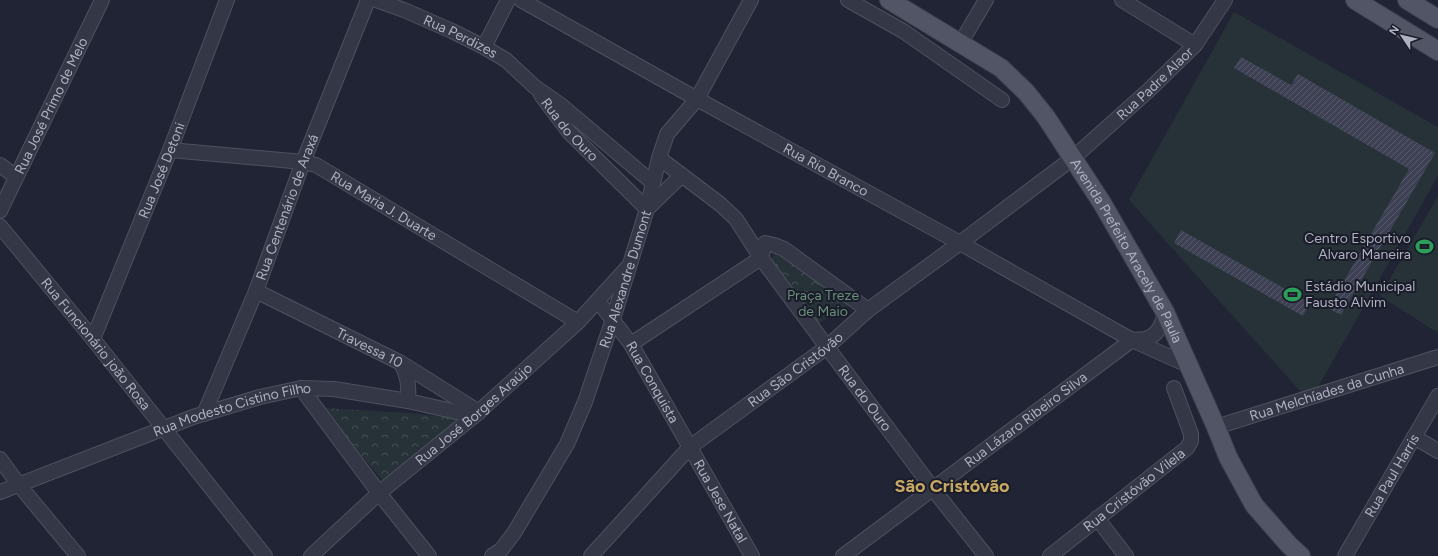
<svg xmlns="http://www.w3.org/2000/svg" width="1438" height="556" font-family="Figtree,sans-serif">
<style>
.forest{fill:url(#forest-crowns)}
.pitch{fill:#263238}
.building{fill:url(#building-hatch)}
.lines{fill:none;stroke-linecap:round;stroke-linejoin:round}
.minor-casing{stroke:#4f515f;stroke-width:16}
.major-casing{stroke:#3e404e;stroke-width:20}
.minor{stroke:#343745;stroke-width:14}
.major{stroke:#525565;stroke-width:18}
.labels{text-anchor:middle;stroke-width:4;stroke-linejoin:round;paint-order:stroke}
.street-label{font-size:14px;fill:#afb1c1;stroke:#1a1c29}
.poi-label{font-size:14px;fill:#afb1c1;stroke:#1a1c29;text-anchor:end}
.park-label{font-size:14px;fill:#698f7c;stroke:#1a1c29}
.district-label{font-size:18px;font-weight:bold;fill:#c7a964;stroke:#1a1c29}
</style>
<defs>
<pattern id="forest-crowns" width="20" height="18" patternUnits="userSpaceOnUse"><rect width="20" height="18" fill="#263238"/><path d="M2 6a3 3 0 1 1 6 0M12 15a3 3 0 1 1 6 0" fill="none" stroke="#434d53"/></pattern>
<pattern id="building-hatch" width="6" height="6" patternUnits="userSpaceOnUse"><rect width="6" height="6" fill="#3e4154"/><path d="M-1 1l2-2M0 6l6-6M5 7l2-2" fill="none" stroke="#575a6b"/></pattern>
</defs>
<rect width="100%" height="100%" fill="#212434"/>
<path class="forest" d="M775,254L783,258L851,304L818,324L771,260L773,255Z
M322,408L409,413L460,419L383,481Z"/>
<path class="pitch" d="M1234,12L1438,127V176L1317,389L1301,392L1129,200Z
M1438,196V333L1380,296Z"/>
<path class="building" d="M1241,57L1291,85L1298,74L1435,153L1341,315L1328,308L1409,169L1234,68Z
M1181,230L1310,303L1303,316L1174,243Z"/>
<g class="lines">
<defs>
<g id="minor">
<path id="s1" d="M376,0L404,10L452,31L484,47L506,60L535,87L562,106L653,183"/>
<path id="s2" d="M521,0L697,99L960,243L1132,340L1190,366"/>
<path d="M848,0L903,31L1002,100"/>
<path d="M1122,0L1195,45"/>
<path d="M960,44L986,0"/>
<path d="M484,47L508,0"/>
<path id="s3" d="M541,95L569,132L647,209L682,175"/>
<path id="s4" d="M170,150L303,162L316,165L578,322"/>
<path id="s5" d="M659,158L720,204L736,219L761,258L827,347L933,489L986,556"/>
<path d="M0,165L16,177"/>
<path id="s6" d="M0,211L102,0"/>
<path id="s7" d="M0,226L93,339L265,556"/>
<path id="s8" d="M256,291L401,363L479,412"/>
<path id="s9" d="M598,301L631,344L752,556"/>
<path id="s10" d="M93,339L170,150L227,0"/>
<path d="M1132,340C1136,339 1141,340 1145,339C1158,336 1163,323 1165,312"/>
<path d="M631,344L761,258L765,243L774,245L784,249L868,310"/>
<path d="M401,363C408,377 409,385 408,401"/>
<path d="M301,388L379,493L429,556"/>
<path id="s11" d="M204,414L256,291L303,162L368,0"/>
<path id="s12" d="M1216,427L1438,357"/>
<path d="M1414,437L1438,451"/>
<path d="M0,459L19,485L78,556"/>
<path id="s13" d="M0,492L193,417L260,397L301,388L334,389L408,401L474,416"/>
<path d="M1097,518L1126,556"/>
<path id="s14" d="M311,556L379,493L474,416L578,322L627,268"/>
<path id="s15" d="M492,556L501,550L514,533L567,444L585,402L613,319L647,209L659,158L667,134L697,99L751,0"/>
<path id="s16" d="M591,556L690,447L827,347L868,310L960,243L1073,158L1149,90L1195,45L1225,0"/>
<path id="s17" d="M843,556L1132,340"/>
<path id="s18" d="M1050,556L1187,448L1191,441V434L1174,388"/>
<path id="s19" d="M1345,556L1438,396"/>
</g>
<g id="major">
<path id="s20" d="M889,0L1001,68L1026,92L1046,117L1102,203L1165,312L1216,427L1228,457L1254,505L1289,545L1301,556"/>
<path d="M1355,0L1438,51"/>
<path d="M1407,0L1438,19"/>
</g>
</defs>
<use href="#minor" class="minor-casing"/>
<use href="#major" class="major-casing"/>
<use href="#minor" class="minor"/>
<use href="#major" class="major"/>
</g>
<defs>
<symbol id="stadium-bare" viewBox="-9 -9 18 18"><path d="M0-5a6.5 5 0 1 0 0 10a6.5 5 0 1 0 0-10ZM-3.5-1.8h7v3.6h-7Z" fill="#2e9e5b" stroke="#1a1c29" stroke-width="2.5" paint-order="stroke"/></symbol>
</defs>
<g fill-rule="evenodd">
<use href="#stadium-bare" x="1412" y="234" width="25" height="25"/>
<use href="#stadium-bare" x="1280" y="282" width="25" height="25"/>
</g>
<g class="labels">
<g class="street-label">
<text dy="5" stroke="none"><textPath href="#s1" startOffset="92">Rua Perdizes</textPath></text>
<text dy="5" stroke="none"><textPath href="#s16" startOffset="738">Rua Padre Alaor</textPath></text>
<text dy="5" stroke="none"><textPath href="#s6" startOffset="117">Rua José Primo de Melo</textPath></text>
<text dy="5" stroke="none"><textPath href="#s3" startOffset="45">Rua do Ouro</textPath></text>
<text dy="5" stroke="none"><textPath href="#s10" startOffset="182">Rua José Detoni</textPath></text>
<text dy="5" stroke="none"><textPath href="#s2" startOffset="349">Rua Rio Branco</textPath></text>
<text dy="5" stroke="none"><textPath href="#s4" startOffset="226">Rua Maria J. Duarte</textPath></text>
<text dy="5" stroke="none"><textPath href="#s11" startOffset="223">Rua Centenário de Araxá</textPath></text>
<text dy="5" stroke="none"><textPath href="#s20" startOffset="354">Avenida Prefeito Aracely de Paula</textPath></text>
<text dy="5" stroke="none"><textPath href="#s15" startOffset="311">Rua Alexandre Dumont</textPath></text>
<text dy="5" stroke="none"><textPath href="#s7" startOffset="152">Rua Funcionário joão Rosa</textPath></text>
<text dy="5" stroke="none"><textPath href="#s8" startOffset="127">Travessa 10</textPath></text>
<text dy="5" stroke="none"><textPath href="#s16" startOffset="278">Rua São Cristóvão</textPath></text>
<text dy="5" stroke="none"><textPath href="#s9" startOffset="98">Rua Conquista</textPath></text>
<text dy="5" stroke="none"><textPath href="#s12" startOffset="116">Rua Melchíades da Cunha</textPath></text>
<text dy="5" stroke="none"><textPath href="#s5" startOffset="319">Rua do Ouro</textPath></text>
<text dy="5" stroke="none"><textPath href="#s13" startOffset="247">Rua Modesto Cistino Filho</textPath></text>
<text dy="5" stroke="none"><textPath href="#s14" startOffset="216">Rua José Borges Araújo</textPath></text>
<text dy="5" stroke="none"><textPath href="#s17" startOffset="228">Rua Lázaro Ribeiro Silva</textPath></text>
<text dy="5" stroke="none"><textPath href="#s19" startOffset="93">Rua Paul Harris</textPath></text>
<text dy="5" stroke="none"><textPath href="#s18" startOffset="107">Rua Cristóvão Vilela</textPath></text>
<text dy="5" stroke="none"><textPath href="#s9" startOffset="235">Rua Jese Natal</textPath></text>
</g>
<g class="poi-label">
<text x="1411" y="243">Centro Esportivo<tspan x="1411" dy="16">Alvaro Maneira</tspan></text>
<text x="1305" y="291" text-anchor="start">Estádio Municipal<tspan x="1305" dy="16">Fausto Alvim</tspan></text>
</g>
<g class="park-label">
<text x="823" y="300">Praça Treze<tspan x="823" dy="16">de Maio</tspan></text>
</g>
<g class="district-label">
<text x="952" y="492">São Cristóvão</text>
</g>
</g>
<g transform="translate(1402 36) rotate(305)" stroke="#1a1c29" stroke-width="3" paint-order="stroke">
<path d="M0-3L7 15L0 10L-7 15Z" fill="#afb1c1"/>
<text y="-6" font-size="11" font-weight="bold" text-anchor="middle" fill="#afb1c1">N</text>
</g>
</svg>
